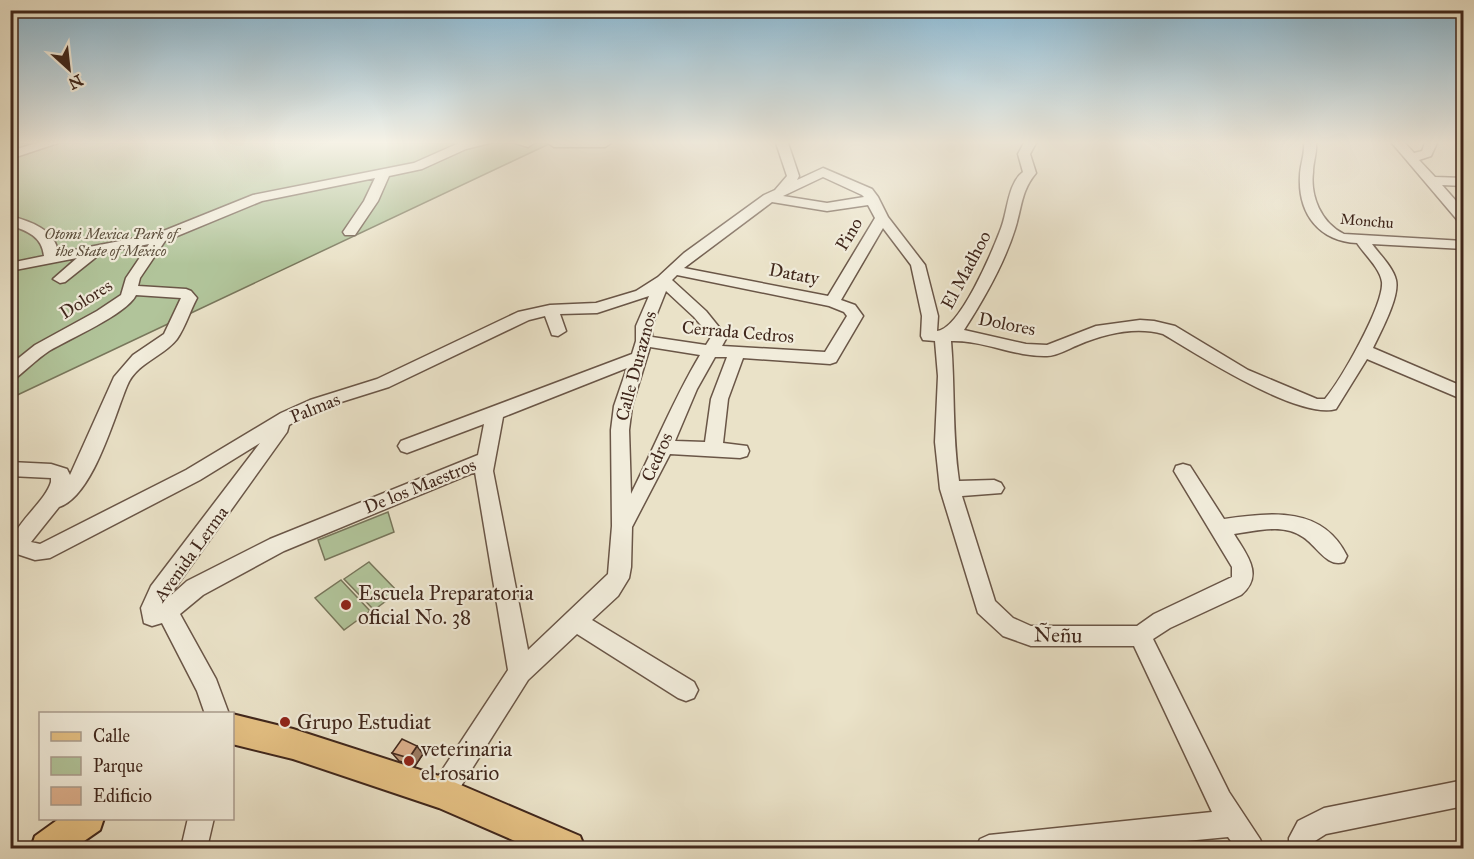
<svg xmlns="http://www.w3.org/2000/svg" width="1474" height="859" font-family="'IM FELL Great Primer',serif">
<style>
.green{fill:#b1c49a;stroke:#78765b;stroke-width:1.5}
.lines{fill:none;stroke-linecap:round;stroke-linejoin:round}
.minor-casing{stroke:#6a5647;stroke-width:3}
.major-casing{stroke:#40271c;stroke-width:4}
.minor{fill:#f1ecdb;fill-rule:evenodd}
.major{fill:#e5c184;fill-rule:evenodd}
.wall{fill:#be9779;stroke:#40271c;stroke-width:1.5}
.shaded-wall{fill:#9b7b63;stroke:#40271c;stroke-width:1.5}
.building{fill:#ddb08d;stroke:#40271c;stroke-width:1.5}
.poi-dot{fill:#8f2418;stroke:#f1ecdb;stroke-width:2}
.labels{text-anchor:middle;stroke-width:4.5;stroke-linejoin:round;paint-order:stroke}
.far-street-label{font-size:15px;fill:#40271c;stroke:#f1ecdb}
.far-park-label{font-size:15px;font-style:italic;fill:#5c4e3c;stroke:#f1ecdb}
.street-label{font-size:18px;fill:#40271c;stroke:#f1ecdb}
.near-poi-label{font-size:21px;fill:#40271c;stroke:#f1ecdb;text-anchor:start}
.near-street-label{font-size:21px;fill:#40271c;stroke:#f1ecdb}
</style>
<rect width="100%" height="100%" fill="#eae2c8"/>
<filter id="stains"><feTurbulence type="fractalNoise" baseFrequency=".00333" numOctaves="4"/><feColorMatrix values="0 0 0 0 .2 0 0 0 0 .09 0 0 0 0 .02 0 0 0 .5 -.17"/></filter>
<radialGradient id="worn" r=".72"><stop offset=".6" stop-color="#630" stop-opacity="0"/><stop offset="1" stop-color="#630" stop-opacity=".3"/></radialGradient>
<path class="green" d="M11,143H551L11,398Z
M388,512L394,532L325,560L318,540Z
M369,562L398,592L374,610L344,579Z
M341,580L370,611L344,630L315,598Z"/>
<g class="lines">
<defs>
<path id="minor" d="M37,143H58L10,159V151Z
M459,143H490L466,149L422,169L389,176L378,201L355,235H345L343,232L364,201L375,178L262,201L165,241L140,278L138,286L186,289L191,291L197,298C190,311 185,328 177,339C163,357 136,363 127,386C114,417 93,496 59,507L31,542L40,544L186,470L281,413L310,400L377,379L518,312L550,305L596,303L636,291L658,277L684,253L764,195L775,190L787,176L776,143H788L799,176L797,180L823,168L872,189L878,197L888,217L925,265L938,316L937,331C960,329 992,252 1000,231C1008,213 1007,184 1023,172L1018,154L1024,143H1036L1030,154L1036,173C1021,191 1022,207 1015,229C1004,264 984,299 964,330L1026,344L1047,345L1096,326L1140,320L1154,321L1175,326L1248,370L1317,399H1325C1341,380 1384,305 1382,282C1380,268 1364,254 1357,243C1319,241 1298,214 1300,176C1300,165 1305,155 1304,143H1316C1317,154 1313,162 1313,172C1310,196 1321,223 1344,234L1464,241V249L1372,244C1380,255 1393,267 1396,280C1400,297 1380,333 1373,348L1464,387V400L1367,359L1336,409C1299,420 1198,355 1163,334C1135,326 1104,334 1078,345C1068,349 1057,356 1047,356C1014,357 984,340 951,341C955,388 952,434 959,481L994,480L1001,483L1004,488L1001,493L962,496L995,601L1013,618L1031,626H1137L1154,614L1232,577V567L1174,471L1176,466L1183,464L1190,466L1224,519C1270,513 1322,505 1347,556L1344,562C1327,568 1317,546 1303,537C1283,523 1256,531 1234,534C1246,554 1265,575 1241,595L1170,628L1153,639L1229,792L1260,839L1264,848H1236L1228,837L1113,848H976L980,839L989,835L1212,812L1134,646H1031L1003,636L978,613L940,489L935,442L938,376L935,341L923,340L921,336L922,316L911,265L883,228L841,300L855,305L863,316L836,362L830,364L743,358L728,399L723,443L747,446L749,451L747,456L740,458L670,454L632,527L631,567L629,578L618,596L592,620L694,682L698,690L694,698L686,701L678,698L577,634L528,680L451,802L442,806L433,802L429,793L433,784L508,670L475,472L284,551L203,595L180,614L216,679L229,714H205L197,691L162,623L152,626L144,623L141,608L151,586L260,443L200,480L50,558L35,560L14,553C3,530 44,506 51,482V478L10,476V462L51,464L67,469L70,475L114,377L133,355L164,334L181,298L136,295C127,314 69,339 49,351C37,359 27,369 16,378L10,380V365L35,345L97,311L121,295L126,278L149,244L100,254L65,282L60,283L53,279L77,258L10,271V263L44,256C42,236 27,231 10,225V216C30,221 56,230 58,253L156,234L253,195L414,163ZM823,177L862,195L864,197L827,203L783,196ZM772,202L827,211L868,205L875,218L828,296L684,268ZM677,275L829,306L844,312L847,316L825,352L722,346L727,337L706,311L672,280ZM666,291L694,317L711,337L706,345L652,337V326ZM649,296L636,326V341L632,354L401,441L398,446L401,451L407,453L484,424L478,455L270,539L187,581L168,598L287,432L289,425L322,408L389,387L529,320L545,316L552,335L558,336L566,331L560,314L597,313ZM650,347L700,355C673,400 654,448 631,494L629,430L632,406ZM715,357H727L711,399L705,442L675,441L697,389ZM627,368L614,406L611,430L612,526L608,574L528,650L493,471L503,417Z
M515,143H534L528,147Z
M548,143H611L605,147H554Z
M1392,143H1405L1414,153L1422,151L1425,143H1437L1431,156L1419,160L1435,177L1464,178V186L1442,185L1464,210V223L1459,222Z
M1464,780V806L1326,834L1315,841V848H1289V838L1298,821L1324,808Z
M188,818H214L207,848H181Z"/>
<path id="major" d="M232,714L293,729L442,777L580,836L585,848H531L439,808L293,759L232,744Z
M60,818H104L100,830L74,848H31L35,836Z"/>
</defs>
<use href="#minor" class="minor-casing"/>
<use href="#major" class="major-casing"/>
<use href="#minor" class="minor"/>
<use href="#major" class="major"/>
</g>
<path class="wall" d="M417,746L423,754L415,766L399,761L392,753Z"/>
<path class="shaded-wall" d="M417,746L423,754L415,766L409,758Z"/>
<path class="building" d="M402,739L417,746L409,758L392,753Z"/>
<linearGradient id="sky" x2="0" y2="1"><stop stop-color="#88b8d4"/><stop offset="0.54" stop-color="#f6f2e6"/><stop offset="1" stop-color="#f6f2e6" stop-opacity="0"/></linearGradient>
<rect width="1474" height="264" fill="url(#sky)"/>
<g class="poi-dot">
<circle cx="346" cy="605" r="6"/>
<circle cx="285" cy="722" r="6"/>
<circle cx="409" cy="761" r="6"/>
</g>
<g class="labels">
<g class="far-street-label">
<text transform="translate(1367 221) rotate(5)" y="5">Monchu</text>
</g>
<g class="far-park-label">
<text x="111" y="239">Otomi Mexica Park of<tspan x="111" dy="17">the State of Mexico</tspan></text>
</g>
<g class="street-label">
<text transform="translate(849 234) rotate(-59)" y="6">Pino</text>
<text transform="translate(966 270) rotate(-62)" y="6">El Madhoo</text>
<text transform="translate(794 274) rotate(11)" y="6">Dataty</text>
<text transform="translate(86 299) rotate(-32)" y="6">Dolores</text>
<text transform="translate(1007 324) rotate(11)" y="6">Dolores</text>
<text transform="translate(738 332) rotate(5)" y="6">Cerrada Cedros</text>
<text transform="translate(636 366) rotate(-75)" y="6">Calle Duraznos</text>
<text transform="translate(315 408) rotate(-22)" y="6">Palmas</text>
<text transform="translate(657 457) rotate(-66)" y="6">Cedros</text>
<text transform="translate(420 486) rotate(-22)" y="6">De los Maestros</text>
<text transform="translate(191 554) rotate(-54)" y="6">Avenida Lerma</text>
</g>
<g class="near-poi-label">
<text x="358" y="600">Escuela Preparatoria<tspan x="358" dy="24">oficial No. 38</tspan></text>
<text x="297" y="729">Grupo Estudiat</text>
<text x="421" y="756">veterinaria<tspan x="421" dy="24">el rosario</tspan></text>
</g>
<g class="near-street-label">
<text transform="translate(1058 635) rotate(2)" y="7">Ñeñu</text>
</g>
</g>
<rect width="1474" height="859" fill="none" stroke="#eae2c8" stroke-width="36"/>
<rect x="12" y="12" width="1450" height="835" fill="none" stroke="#40271c" stroke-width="3"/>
<rect x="18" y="18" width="1438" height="823" fill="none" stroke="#40271c" stroke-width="1.5"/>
<rect x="39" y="712" width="195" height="108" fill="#f1ecdb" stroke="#aa9d8f" stroke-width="1.5"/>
<rect x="51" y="732" width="30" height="9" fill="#e5c184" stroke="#aa9d8f" stroke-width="1.5"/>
<text x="93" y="742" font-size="18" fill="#40271c">Calle</text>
<rect x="51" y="757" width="30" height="18" fill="#b1c49a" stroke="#aa9d8f" stroke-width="1.5"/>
<text x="93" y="772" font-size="18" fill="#40271c">Parque</text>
<rect x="51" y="787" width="30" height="18" fill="#ddb08d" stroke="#aa9d8f" stroke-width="1.5"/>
<text x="93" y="802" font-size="18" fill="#40271c">Edificio</text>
<g transform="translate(69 69) rotate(153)" stroke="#f1ecdb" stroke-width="4.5" paint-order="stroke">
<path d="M0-4.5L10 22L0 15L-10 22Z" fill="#40271c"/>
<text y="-9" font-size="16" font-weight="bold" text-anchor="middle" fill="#40271c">N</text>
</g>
<rect width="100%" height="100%" filter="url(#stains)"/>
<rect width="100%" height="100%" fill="url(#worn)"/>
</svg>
